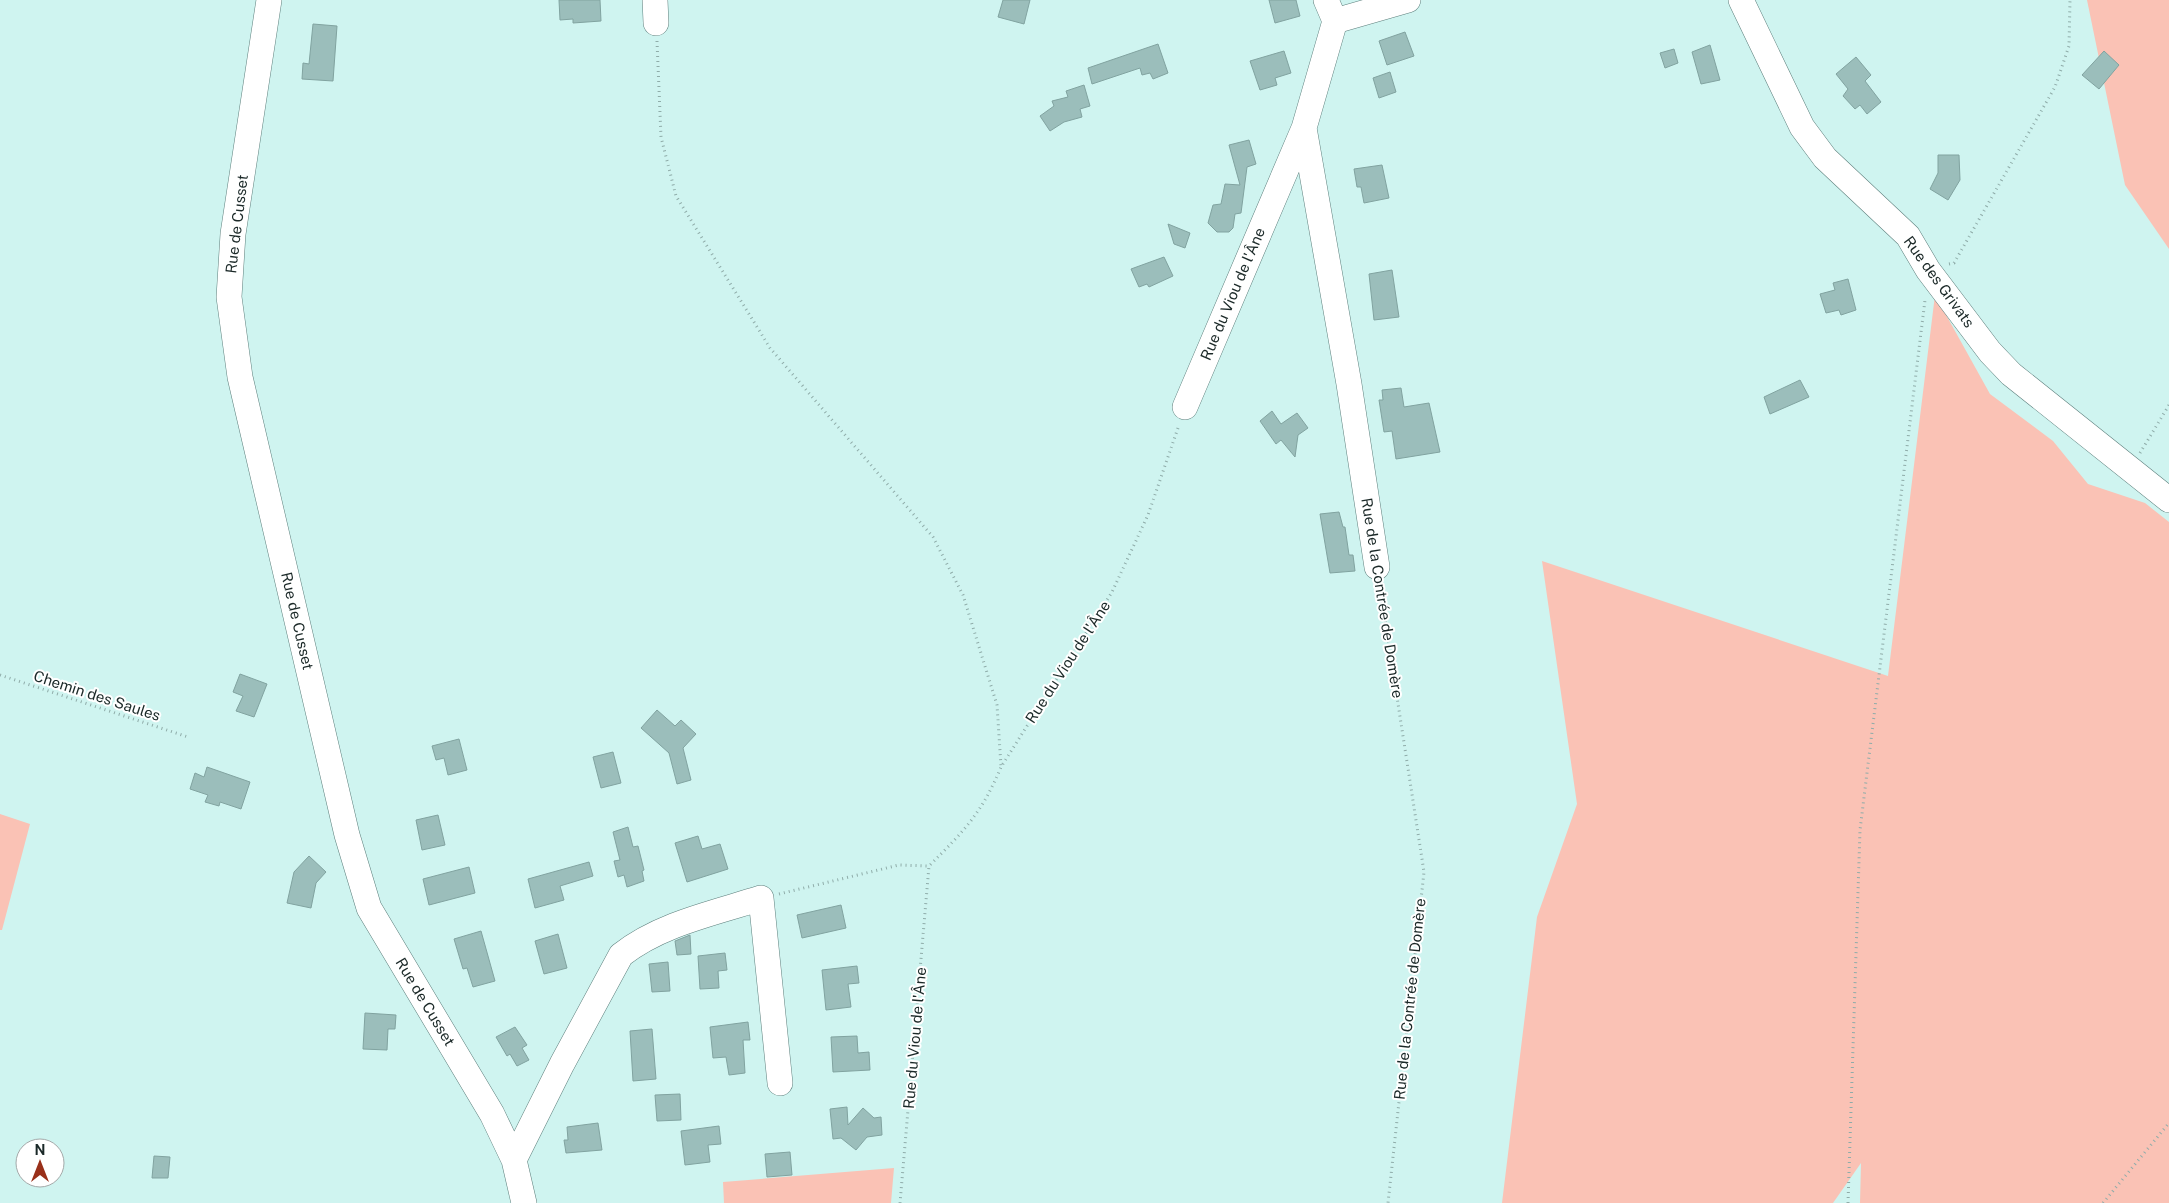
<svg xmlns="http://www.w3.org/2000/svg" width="2169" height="1203" font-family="'Public Sans',sans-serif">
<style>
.green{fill:#fac2b5}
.building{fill:#9bbebb;stroke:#81a3a0}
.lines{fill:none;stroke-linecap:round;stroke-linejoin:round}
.minor-casing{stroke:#5d7f7c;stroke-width:26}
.path{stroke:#8faca9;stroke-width:3;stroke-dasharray:1 4;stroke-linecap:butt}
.minor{stroke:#fff;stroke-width:25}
.labels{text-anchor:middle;stroke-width:4;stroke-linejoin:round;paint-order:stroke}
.street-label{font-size:15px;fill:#1b2928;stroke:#fff}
</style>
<rect width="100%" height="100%" fill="#cff4f0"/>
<path class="green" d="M2087,0H2169V249L2125,185Z
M1935,295L1990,394L2053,441L2088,484L2145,503L2169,522V1203H1860L1861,1163L1833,1203H1502L1537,917L1577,804L1542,561L1888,676Z
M0,814L30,824L2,930H0Z
M894,1168L891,1203H724L723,1182Z"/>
<path class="building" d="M559,0H600L601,21L573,23V19L560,20Z
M1003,0H1030L1024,24L998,17Z
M1269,0H1296L1300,16L1275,23Z
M313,24L337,26L333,81L302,79L303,63L309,64Z
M1405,32L1414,56L1387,65L1379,41Z
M1158,44L1168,73L1153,79L1150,73L1142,75L1140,68L1092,84L1088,68Z
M1710,45L1720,80L1701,84L1692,52Z
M1674,49L1678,63L1665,68L1660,53Z
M1284,51L1291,73L1275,78L1277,85L1260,90L1250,61Z
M2104,51L2119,65L2099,89L2082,75Z
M1856,57L1871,75L1865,81L1881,102L1867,114L1860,105L1855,109L1843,96L1848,89L1836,74Z
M1390,72L1396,92L1379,98L1373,78Z
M1084,85L1090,106L1080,109L1082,117L1064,122L1050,131L1040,116L1054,106L1052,101L1068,97L1066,91Z
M1249,140L1256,164L1247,167L1241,213L1235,214L1233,228L1229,232H1217L1208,223L1213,205L1221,204L1225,184L1240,185L1229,145Z
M1938,155H1959L1960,180L1948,200L1930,189L1938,173Z
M1382,165L1389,198L1364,203L1361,187H1357L1354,169Z
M1168,224L1190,233L1185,248L1174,244Z
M1164,257L1173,276L1149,287L1147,284L1139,287L1131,269Z
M1392,270L1399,317L1374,320L1369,274Z
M1848,279L1856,310L1841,315L1839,310L1826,313L1820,294L1835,290L1833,283Z
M1800,380L1809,397L1770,414L1764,397Z
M1401,388L1404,407L1429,403L1440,452L1396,459L1392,431L1384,432L1379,400H1383L1382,390Z
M1272,411L1281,424L1297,413L1308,428L1298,435L1295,457L1281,440L1276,444L1260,421Z
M1339,512L1343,527H1345L1349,555H1353L1355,571L1330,573L1320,514Z
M240,674L267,684L254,717L236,711L243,696L233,692Z
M657,710L675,726L681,720L696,734L683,748L691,780L677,784L669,753L641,728Z
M459,739L467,770L448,775L444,758L436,760L432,746Z
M613,752L621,783L601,788L593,757Z
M207,767L250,782L241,809L220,802L219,806L205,802L208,795L190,789L195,773L204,777Z
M438,815L445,845L422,850L416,820Z
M628,827L633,847L638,846L644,870L642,871L644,881L627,887L624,875L618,877L614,861L620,860L613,832Z
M698,836L702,849L720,844L728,869L687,882L675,843Z
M309,856L326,872L316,883L311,908L287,903L294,872Z
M589,862L593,876L560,886L564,900L535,908L528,879Z
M469,867L475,893L429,905L423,879Z
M841,905L846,928L802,938L797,915Z
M481,931L495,981L473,987L467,968L463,969L454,939Z
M558,934L567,968L544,974L535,941Z
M690,935L691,954L677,955L675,941Z
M725,953L727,970L718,971L719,988L700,989L698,956Z
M668,962L670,991L652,992L649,964Z
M857,966L859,983L848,984L851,1007L826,1010L822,970Z
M365,1013L396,1015L395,1029H388L387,1050L363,1049Z
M748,1022L750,1040H743L745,1073L729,1075L726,1057L713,1058L710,1027Z
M515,1027L527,1045L522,1048L529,1060L517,1066L510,1054L507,1056L496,1037Z
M652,1029L656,1079L633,1081L630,1031Z
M857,1036L858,1053L869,1052L870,1070L833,1072L831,1037Z
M680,1094L681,1120L657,1121L655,1095Z
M847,1107L848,1125L863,1108L874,1118L881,1117L882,1135L867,1137L856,1150L841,1138L833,1139L830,1109Z
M598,1123L602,1150L566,1153L564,1140H568L567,1127Z
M719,1126L721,1144L708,1145L710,1162L685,1165L681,1131Z
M790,1152L792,1175L767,1177L765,1154Z
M154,1156L170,1157L168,1178H152Z"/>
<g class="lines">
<defs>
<path id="minor" d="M269,0L233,234L229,297L240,377L347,835L369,908L492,1114L514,1160L524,1203
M655,0L656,23
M1326,0L1335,21L1304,128L1349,384L1377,567
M1741,0L1802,127L1825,158L1908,236L1928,270L1990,352L2011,374L2169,500
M1335,21L1408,0
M1185,407L1304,128
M514,1160L562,1064L621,955C660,924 714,913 761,898L780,1083"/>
</defs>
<use href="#minor" class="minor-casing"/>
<path class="path" d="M657,41L661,137L676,196L770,348L933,537L963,595L997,705L1001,766
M1949,264L1954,263L2055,87L2069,46L2070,0
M2140,453L2169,405
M1380,587L1424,872L1388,1203
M0,675L188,737
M779,894L899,865L929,866
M900,1203L929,866C964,831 982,813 1001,767L1112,592L1148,515L1179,425
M1848,1203L1860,830L1925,300
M2103,1203L2169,1123"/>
<use href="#minor" class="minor"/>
</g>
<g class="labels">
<g class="street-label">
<text transform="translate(237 224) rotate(-83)" y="5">Rue de Cusset</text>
<text transform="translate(1939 282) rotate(54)" y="5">Rue des Grivats</text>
<text transform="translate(1233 294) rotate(-67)" y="5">Rue du Viou de l'Âne</text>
<text transform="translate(1382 598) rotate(81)" y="5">Rue de la Contrée de Domère</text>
<text transform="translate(297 621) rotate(77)" y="5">Rue de Cusset</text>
<text transform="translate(1068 662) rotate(-57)" y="5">Rue du Viou de l'Âne</text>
<text transform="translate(97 696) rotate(18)" y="5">Chemin des Saules</text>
<text transform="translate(1410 999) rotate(-84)" y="5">Rue de la Contrée de Domère</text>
<text transform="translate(425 1002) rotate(59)" y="5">Rue de Cusset</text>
<text transform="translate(915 1038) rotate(-85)" y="5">Rue du Viou de l'Âne</text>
</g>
</g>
<g transform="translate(40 1163)"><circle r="24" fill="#ffffff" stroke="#a4a9a9"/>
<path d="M0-4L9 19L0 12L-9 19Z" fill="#99301a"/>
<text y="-8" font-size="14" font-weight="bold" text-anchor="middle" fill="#1b2928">N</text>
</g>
</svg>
